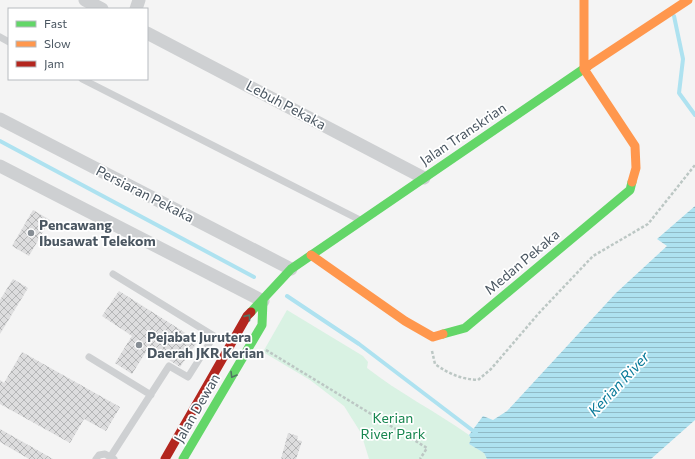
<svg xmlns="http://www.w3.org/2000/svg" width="695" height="459" font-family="Commissioner,sans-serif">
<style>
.green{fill:#d9f2e3}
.water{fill:url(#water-rules)}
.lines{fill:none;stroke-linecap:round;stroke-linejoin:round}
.stream{stroke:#aee2f0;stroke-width:4}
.building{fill:url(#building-cross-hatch)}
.path{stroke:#bcc7c4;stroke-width:2.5;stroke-dasharray:3 2;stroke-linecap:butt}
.lane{stroke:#ced0d2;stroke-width:7}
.street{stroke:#ced0d2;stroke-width:13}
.fast{stroke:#63d668;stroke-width:9}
.slow{stroke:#ff974d;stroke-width:9}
.jam{stroke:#b3261e;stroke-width:9}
.oneway{stroke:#507663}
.poi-dot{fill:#868d94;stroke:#fff;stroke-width:1.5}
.labels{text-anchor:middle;stroke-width:3.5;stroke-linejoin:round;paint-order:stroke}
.street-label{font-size:14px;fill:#4a5661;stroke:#fff}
.poi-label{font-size:14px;font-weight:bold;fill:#4a5661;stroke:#fff;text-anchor:start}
.park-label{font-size:14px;fill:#17864f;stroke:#fff}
.water-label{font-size:15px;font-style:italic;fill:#0c7c9b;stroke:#fff}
</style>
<defs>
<pattern id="water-rules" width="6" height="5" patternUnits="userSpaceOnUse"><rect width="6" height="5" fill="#aee2f0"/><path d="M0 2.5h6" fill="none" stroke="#90bac6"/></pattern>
<pattern id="building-cross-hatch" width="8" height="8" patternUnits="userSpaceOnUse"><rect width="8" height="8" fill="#ddddde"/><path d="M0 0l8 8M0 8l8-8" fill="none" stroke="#b5b6b7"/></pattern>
</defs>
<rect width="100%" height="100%" fill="#f4f4f4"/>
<path class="green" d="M287,310L363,356L368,362L367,368C399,393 435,411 469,435L471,439L469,444L484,453L487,459H369L361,433L344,406L310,380L263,352Z"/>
<path class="water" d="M695,206V420L651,459H487L484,453L469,444L471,439L469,435L483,416L493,420L507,411L616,293L667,246L657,239Z"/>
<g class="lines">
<path class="stream" d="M674,16L683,59L679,93L695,115
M0,141L254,277
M287,296L359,344L476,433"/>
</g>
<path class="building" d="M33,210L50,220L29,256L12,246Z
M13,279L28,288L0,334V300Z
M119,291L198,341L180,367L149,347L132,374L115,363L132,336L102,316Z
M22,352L120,407L106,431L84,419L70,443L0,404V380L4,383Z
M0,429L53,459H29L0,442Z
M288,433L298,436L297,440L302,441L296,459H281Z"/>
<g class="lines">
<path class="path" d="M266,350L427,448L420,459
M432,351L435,364C449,374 461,379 478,380L491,369L539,313L593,256L648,224L695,165"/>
<path class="lane" d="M0,37L9,42
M82,79L360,220
M89,357L151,395
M111,456L169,366L188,377L214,336L113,274
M96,459L99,455L105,454L114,459"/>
<path class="street" d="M85,0L102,9
M136,9L139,0
M147,33L424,178
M0,119L291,269
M0,166L263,301"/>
<path class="fast" d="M251,312L291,269L588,66
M443,334L465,328L630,190L632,182
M183,459L262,325L263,301"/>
<path class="slow" d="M584,0V69L635,146L636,168L632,182
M588,66L688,0
M311,255L405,321L433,337L443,334"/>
<path class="jam" d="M165,459L247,316L251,312"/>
</g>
<defs><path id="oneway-chevron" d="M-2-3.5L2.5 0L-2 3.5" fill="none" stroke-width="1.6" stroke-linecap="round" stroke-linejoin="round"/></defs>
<g class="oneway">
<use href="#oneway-chevron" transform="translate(248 317) rotate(-51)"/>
<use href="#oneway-chevron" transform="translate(233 375) rotate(121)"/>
</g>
<g class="poi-dot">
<circle cx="31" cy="233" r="4"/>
<circle cx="139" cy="345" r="4"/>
</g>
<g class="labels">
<g class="street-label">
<text transform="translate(286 105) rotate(28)" y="5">Lebuh Pekaka</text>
<text transform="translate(463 134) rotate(-34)" y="5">Jalan Transkrian</text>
<text transform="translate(145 194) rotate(27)" y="5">Persiaran Pekaka</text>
<text transform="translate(522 262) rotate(-40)" y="5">Medan Pekaka</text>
<text transform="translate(197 408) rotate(-60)" y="5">Jalan Dewan</text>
</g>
<g class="poi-label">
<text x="39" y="230">Pencawang<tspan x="39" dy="16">Ibusawat Telekom</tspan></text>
<text x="147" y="342">Pejabat Jurutera<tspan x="147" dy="16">Daerah JKR Kerian</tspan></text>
</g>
<g class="park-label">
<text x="393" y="423">Kerian<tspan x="393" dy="16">River Park</tspan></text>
</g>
<g class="water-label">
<text transform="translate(619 384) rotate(-47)" y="5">Kerian River</text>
</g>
</g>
<rect x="8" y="8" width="140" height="72" fill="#ffffff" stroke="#b7bbc0"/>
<rect x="16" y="21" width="20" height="6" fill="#63d668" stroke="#b7bbc0"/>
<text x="44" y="28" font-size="12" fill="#4a5661">Fast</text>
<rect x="16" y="41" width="20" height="6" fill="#ff974d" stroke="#b7bbc0"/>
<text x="44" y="48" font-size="12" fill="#4a5661">Slow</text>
<rect x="16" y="61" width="20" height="6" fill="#b3261e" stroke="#b7bbc0"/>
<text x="44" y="68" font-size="12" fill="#4a5661">Jam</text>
</svg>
